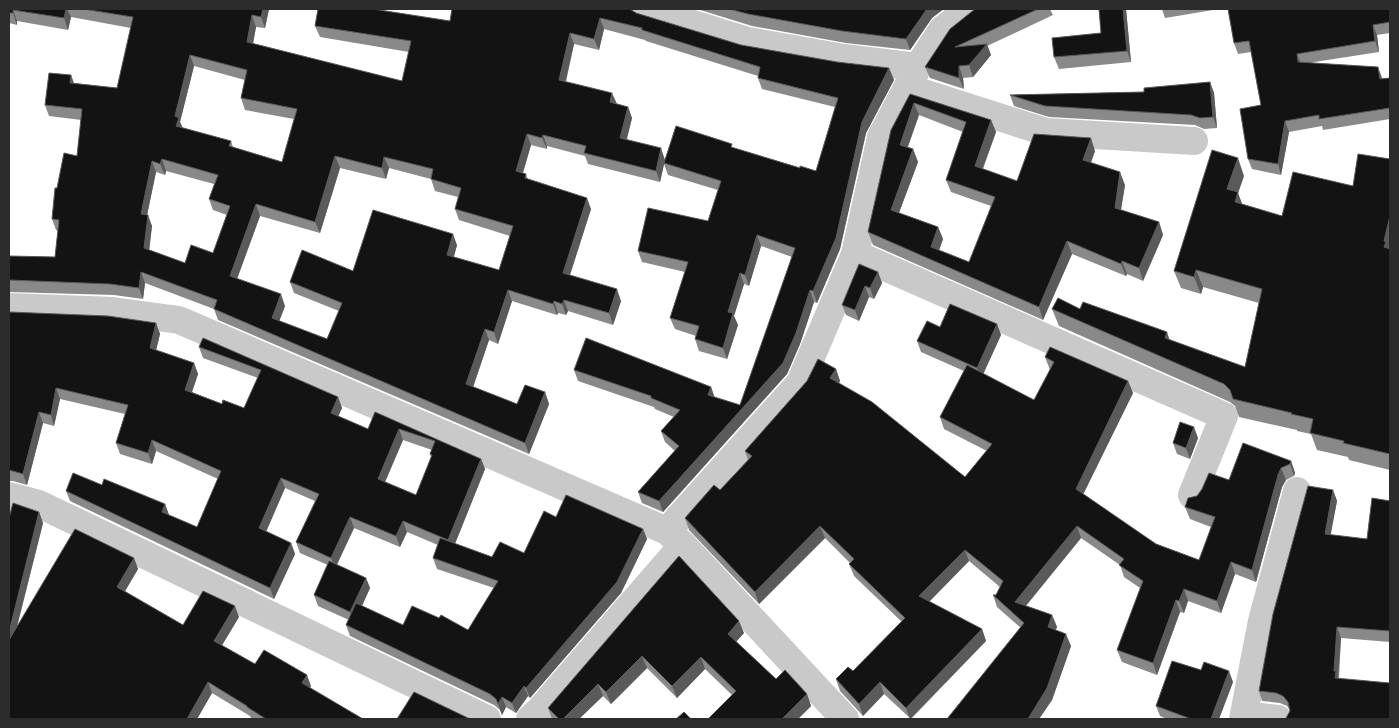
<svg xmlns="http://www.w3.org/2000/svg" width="1399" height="728" font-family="'Fira Sans',sans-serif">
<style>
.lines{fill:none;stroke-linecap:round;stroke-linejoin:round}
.minor{stroke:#c9c9c9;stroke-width:28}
.wall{fill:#898989;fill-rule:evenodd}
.shaded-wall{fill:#5a5a5a}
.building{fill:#131313;stroke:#5a5a5a;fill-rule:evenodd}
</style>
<rect width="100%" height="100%" fill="#fff"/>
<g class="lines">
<path class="minor" d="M645,9L748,41L844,58L918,67
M908,88L1046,132L1194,141
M855,254L1224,416L1192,495
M9,307L113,311L179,320L667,531
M9,496L39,504L487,719
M683,545L845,719
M1245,715L1278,719
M530,719L540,710L683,545L667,531L800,383L855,254L881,137L918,67L942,30L969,9
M1243,719L1262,621L1297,491"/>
</g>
<path class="wall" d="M9,9H269L265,28L256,27L253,44L402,81L409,52L320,37L315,26L450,21L636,13L741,45L837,62L889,68L894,80L866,133L840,249L817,303L814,302L800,344L787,374L663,512L642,503L638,492L675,451L665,442L661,431L674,417L655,409L654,407L578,381L574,370L711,387L714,397L740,405L792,257L761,246L749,286L744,284L734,316L738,325L727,359L699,351L695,339L696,336L675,329L670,318L685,272L642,262L638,251L708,221L718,190L668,175L664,164L660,182L588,164L585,156L547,146V149L531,145L523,173L526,174L528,180L591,209L570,275L621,301L613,325L568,311L566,315L558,313L557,315L512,301L498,344L489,340L473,387L517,404L545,392L549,404L529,454L218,320L214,309L145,283L143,299L114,295L9,292V256L55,257L58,231L56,230L52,219L57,188L77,156L81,120L49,116L45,105L71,75L74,83L117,88L131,28L71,17L68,30L17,21V25L9,23ZM604,29L645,40L646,41L758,76V78L762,89L835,107L816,171L800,168L734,148L665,159L627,139L632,118L628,107L616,104L566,82L574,44L599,50ZM194,66L245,80L241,98L245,110L294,119L282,162L233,147L231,141L183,128L180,122ZM340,168L386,179L389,168L431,179L435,191L458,197L455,209L459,220L510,236L499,270L454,257L457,245L353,271L290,282L294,293L339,311L327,339L279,321L285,306L237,279L260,216L320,233ZM166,171L214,184L209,199L213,210L227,215L213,253L185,263L149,250L152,226L147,215L156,172L165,175Z
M697,9H747L932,18L910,50L846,43L752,26Z
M975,9H1050L1053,15L987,46L991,55L973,77L963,78L964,89L930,78L925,67Z
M1099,9H1126L1131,62L1059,69L1054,57L1101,33Z
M1162,9H1219L1165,18Z
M1390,9V33L1377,35L1379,52L1308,63L1382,79L1390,78V119L1323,130L1322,126L1289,132L1281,175L1252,169L1248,159L1261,105L1251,52L1238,54L1234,43Z
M1210,82L1214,93L1217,128L1204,129L1195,125L1049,117L1014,106L1010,95L1144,92Z
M910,94L991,120L996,132L983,169L1017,181L1095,151L1091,163L1125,185L1121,210L1159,222L1163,235L1143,281L1127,274L1126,276L1072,254L1043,320L873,245L868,232ZM919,115L963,132L946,180L951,192L991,206L969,262L939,250L943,239L938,227L899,213L918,162L913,149L908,147Z
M1390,159V470L1349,460L1348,457L1317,450L1311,434L1297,431V430L1239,417L1235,406L1230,402L1059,326L1052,309H1080L1245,367L1259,303L1203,287L1201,294L1181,288L1174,271L1244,176L1238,193L1242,204L1282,216L1353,186Z
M878,272L882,283L874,299L869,297L859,321L846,315L842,305Z
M9,312L156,323L160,334L156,350L194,363L198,374L192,392L222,404L244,408L258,378L203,358L199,347L338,397L342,408L338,416L368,429L375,412L481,459L485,469L455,544L492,557L524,553L556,517L643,529L647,539L621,593L530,698L528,696L516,713L506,707L502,715L500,710L494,705L350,636L346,625L349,620L318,606L314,595L328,565L300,553L296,542L315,501L285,488L266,531L291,543L295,554L274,599L70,501L66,491L102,485L165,504L169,515L197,527L218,479L156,451L152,464L120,454L116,443L125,414L60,399L54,426L43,423L27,485L13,481H9ZM403,440L432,450L430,454L431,457L416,495L385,482ZM354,528L400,547L407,532L438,545L433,558L437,569L494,588L468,630L439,618L403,625L362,606L370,588L366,578L337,565Z
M997,324L1001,335L983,374L1034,400L1050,370L1045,357L1128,381L1133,393L1083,494L1156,544L1199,560L1211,527L1190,519L1185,507L1197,496L1229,480L1291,461L1295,473L1294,476L1286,480L1282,487L1256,582L1235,574L1221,613L1188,601L1184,613L1180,612L1157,675L1122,662L1117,650L1140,588L1124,577L1120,565L1081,538L1026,606L1052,615L1057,627L1055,630L1071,646L1052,700L1039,719H947L1021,628L997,607L993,595H996L1000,587L969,561L929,602L982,629L986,641L911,719L884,694L863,716L840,691L836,679L853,671L902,622L854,576L849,564L850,563L825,538L759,604L689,530L685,518L720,490L748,460L745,451L807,381L836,369L840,381L839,383L965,477L987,451L944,429L940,417L964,371L921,352L917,341L940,327Z
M1198,438L1190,459L1177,454L1173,443Z
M1333,490L1337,501L1330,535L1367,539L1390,501V642L1341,638L1339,679L1286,718L1290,711L1289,709L1287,706L1280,703L1262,701L1259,691Z
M39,512L43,523L17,627L134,558L138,569L125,591L183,625L239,617L222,645L255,664L311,686L310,688L363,719H253L251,718L250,716L212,693L197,719H9V518Z
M679,556L744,633L736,642L776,679L807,694L811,706L798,719H708L732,695L705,669L677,698L647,668L611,704L603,696L579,719H552L548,708Z
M1233,682L1219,719H1167L1160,716L1156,706Z"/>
<path class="shaded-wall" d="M66,9H67L71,17L68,30L64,18Z
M263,9H269L265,28L261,17Z
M927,9H944L932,18L910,50L906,39Z
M1123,9H1126L1131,62L1127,51Z
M13,10L17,21V25L13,13Z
M252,15L256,27L251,54L247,42Z
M600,18L604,29L599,50L594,39Z
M1373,25L1377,35L1379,52L1375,41Z
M570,33L574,44L563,92L559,80Z
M987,44L991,55L973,77L969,65Z
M1297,54L1301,64L1298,62Z
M190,55L194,66L180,122L183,129L176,126L175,116Z
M959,66L963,78L964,89L959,78Z
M1378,67L1382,78L1384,90L1380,79Z
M889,68L894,80L866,133L840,249L817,303L813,291L862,122Z
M71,75L75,87L70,83Z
M1210,82L1214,93L1217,128L1213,117Z
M612,93L617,104L610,102Z
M914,103L919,115L904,157L900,145Z
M628,107L632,118L624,149L620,138Z
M991,120L996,132L979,178L975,166Z
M1285,121L1289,132L1281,175L1278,164Z
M527,134L531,145L520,182L516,171Z
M543,135L547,146V149L542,138Z
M1091,138L1095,151L1087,173L1083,160Z
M661,148L665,160L660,182L656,171Z
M913,149L918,162L895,223L891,210Z
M335,156L340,168L320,233L315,222Z
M384,157L389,168L386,179L382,168Z
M1238,158L1244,176L1238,193L1244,209L1241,219L1227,189Z
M162,159L166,171L165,175L160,164Z
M152,161L156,172L145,225L141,214Z
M1120,172L1125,185L1119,221L1115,208Z
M587,198L591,209L567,284L563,273Z
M256,204L260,216L234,287L230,276Z
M148,215L152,226L148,260L144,248Z
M1390,216V263L1384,247V241Z
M1159,222L1163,235L1143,281L1139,268Z
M938,227L943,239L936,259L931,247Z
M453,234L457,245L451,266L447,255Z
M757,235L761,246L749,286L745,275Z
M1067,241L1072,254L1043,320L1039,307Z
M1122,261L1127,274L1126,276L1121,264Z
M1196,270L1203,287L1201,294L1194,277Z
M141,272L145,283L143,299L139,288Z
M878,272L882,283L874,299L870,288Z
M740,273L744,284L734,316L738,325L727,359L723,348L728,312Z
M865,286L869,297L859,321L855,310Z
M617,289L621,301L613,325L609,313Z
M508,290L512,301L498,344L494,332Z
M810,290L814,302L800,344L787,374L663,512L659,501L783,363Z
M281,294L285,306L276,330L272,318Z
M564,300L568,311L566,315L562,304Z
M554,301L558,313L557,315L553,304Z
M156,323L160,334L154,359L150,348Z
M997,324L1001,335L981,379L977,368Z
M485,329L489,340L470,396L466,384Z
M1167,332L1173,350L1165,338Z
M194,363L198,374L189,401L185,390Z
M836,369L840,381L835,390L830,378Z
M1128,381L1133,393L1080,501L1076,489Z
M711,387L715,398L708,395Z
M56,388L60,399L54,426L51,415Z
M545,392L549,404L529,454L525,443Z
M338,397L342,408L335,424L331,413Z
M39,412L43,423L27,485L23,474Z
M1194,427L1198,438L1190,459L1186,448Z
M399,429L403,440L382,489L378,479Z
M152,440L156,451L152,464L148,453Z
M481,459L485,469L452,551L448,540Z
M1291,461L1295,473L1294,476L1290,464Z
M1281,468L1286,480L1282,487L1256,582L1252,570L1278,475Z
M281,478L285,488L263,539L259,528Z
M1333,490L1337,501L1329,544L1325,534Z
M165,504L169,515L162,512Z
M39,512L43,523L9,658V632Z
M350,517L354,528L335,568L331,558Z
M403,521L407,532L400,547L396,536Z
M820,526L825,538L759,604L755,592Z
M1077,526L1081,538L1019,614L1015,602Z
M643,529L647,539L621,593L530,698L526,688Z
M291,543L295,554L274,599L270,588Z
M965,550L969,561L923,608L919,596Z
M134,558L138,569L121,598L117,587Z
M1231,562L1235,574L1221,613L1217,601Z
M366,578L370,588L354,623L350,612Z
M1184,589L1188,601L1184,613L1179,601Z
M1176,600L1180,612L1157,675L1153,663Z
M235,606L239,617L218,652L214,641Z
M1052,615L1057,627L1052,639L1048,627Z
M739,621L744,633L732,646L728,634Z
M1337,627L1341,638L1338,678L1339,681L1335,678L1334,671Z
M982,629L986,641L910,719L906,708Z
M1066,634L1071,646L1052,700L1039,719H1028Z
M642,656L647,668L611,704L606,692Z
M701,657L705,669L677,698L672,686Z
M1229,671L1233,682L1219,719H1211Z
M307,675L311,686L306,694L302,683Z
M208,682L212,693L197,719H187Z
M880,682L884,694L863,716L859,704Z
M598,684L603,696L579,719H563Z
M524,686L528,696L516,713L512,703Z
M807,694L811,706L798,719H782Z
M502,697L506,707L502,715L498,704Z"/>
<path class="building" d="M9,9H66L64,18L13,10V13H9Z
M83,9H263L261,17L252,15L247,42L402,81L411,41L315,26L318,9H373L450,21L452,9H630L636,13L741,45L837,62L889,68L862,122L836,238L813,291L810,290L796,333L783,363L659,501L638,492L679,446L661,431L680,410L651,398V396L574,370L586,338L711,387L708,395L740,405L795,248L757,235L745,275L740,273L728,312L733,313L723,348L695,339L699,326L670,318L688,262L638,251L648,208L708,221L721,181L664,163L676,126L732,144L731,147L800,168V166L816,171L838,98L758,78L760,67L642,30V28L600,18L594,39L570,33L559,80L612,93L610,102L628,107L620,138L661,148L656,171L584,153L586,146L543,135L542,138L527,134L516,171L526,174L525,178L587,198L563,273L617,289L609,313L564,300L562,304L554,301L553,304L508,290L494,332L485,329L466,384L517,404L525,385L545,392L525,443L214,309L217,300L141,272L139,288L110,284L9,280V256L55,257L59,220L52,219L55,188H57L64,153L77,156L82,109L45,105L49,73L71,75L70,83L117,88L133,17ZM190,55L247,70L241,98L297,109L282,162L229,146L231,141L176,126L179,118L175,116ZM335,156L382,168L384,157L433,169L431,179L461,188L455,209L513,226L499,270L447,255L453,234L373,210L353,271L302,250L290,282L342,303L327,339L272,318L281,294L230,276L256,204L315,222ZM162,159L218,175L209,199L230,206L213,253L191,245L185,263L144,248L148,215L141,214L152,161L160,164Z
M729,9H744V10L750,9H927L906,39L842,31L748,14Z
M975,9H1038L955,47L987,44L969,65L959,66V78L925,67L950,29Z
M1099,9H1123L1127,51L1054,57L1052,38L1101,33Z
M1228,9H1390V22L1373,25L1375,41L1297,54L1298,62L1378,67L1380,79L1390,78V108L1319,119V115L1285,121L1278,164L1248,159L1240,109L1261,105L1249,41L1234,43Z
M1210,82L1213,117L1200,118L1191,115L1045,106L1010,95L1144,92V88Z
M910,94L991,120L975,166L1017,181L1034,134L1091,138L1083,160L1120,172L1115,208L1159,222L1139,268L1122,261L1121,264L1067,241L1039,307L868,232L891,130ZM914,103L966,122L946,180L995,197L969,262L931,247L938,227L891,210L913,149L900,145Z
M1212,150L1238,158L1227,189L1238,192L1235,202L1282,216L1293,172L1353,186L1358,154L1390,159V216L1384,241L1386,242L1384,247L1390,249V454L1343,443L1344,441L1310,433L1313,419L1291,414L1292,413L1233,399L1230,390L1224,384L1052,309L1058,298L1080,309L1083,302L1167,332L1165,338L1245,367L1262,289L1196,270L1194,277L1174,271Z
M859,264L878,272L870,288L865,286L855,310L842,305Z
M950,304L997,324L977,368L917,341L927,321L940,327Z
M9,312L108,316L156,323L150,348L194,363L185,390L222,404L223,400L244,408L261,370L199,347L203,338L338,397L331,413L368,429L375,412L481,459L448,540L403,521L396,536L350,517L331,558L296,542L319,494L281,478L259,528L291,543L270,588L66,491L73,473L102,485L104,479L165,504L162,512L197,527L221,471L152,440L148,453L116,443L128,405L56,388L51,415L39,412L23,474L9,470ZM399,429L435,441L430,454L432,455L416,495L378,479Z
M1050,347L1128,381L1076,489L1156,544L1199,560L1215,517L1185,507L1188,498L1197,496L1202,489L1209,473L1229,480L1243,443L1291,461L1290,464L1281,468L1278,475L1252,570L1231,562L1217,601L1184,589L1179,601L1176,600L1153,663L1117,650L1143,581L1119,565L1124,559L1077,526L1015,602L1052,615L1048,627L1066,634L1047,688L1028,719H1015L1014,718L1013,719H947L1024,623L993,595H996L1003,581L965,550L919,596L982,629L906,708L880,682L859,704L836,679L848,667L853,671L905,618L849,564L854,559L820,526L755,592L685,518L714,485L720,490L752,456L745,451L807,381L818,359L836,369L830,378L872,402L965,477L992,444L940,417L967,365L1034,400L1054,362L1045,357Z
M1180,422L1194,427L1186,448L1173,443Z
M1308,486L1333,490L1325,534L1367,539L1372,498L1390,501V631L1337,627L1334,671H1336L1335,678L1390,683V719H1285L1286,718L1290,711L1288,702L1283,696L1276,693L1259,691L1273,614Z
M566,495L643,529L617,582L526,688L524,686L512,703L502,697L498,704L496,699L490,694L346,625L356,603L403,625L412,606L439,618L441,615L468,630L498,581L433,558L440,538L492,557L500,542L524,553L544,511L556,517Z
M13,503L39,512L9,632V518Z
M75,529L134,558L117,587L183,625L203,591L235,606L214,641L255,664L264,650L307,675L302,683L363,719H266L247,707V706L208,682L187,719H9V640Z
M679,556L739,621L728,634L776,679L785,670L807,694L782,719H708L736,691L701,657L672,686L642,656L606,692L598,684L563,719H559L548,708Z
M329,561L366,578L350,612L314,595Z
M1172,661L1201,670L1204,662L1229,671L1211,719H1191L1156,706Z
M414,692L470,719H397Z
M684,712L691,719H676Z"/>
<rect width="1399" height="728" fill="none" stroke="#2c2c2c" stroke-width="20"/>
</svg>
